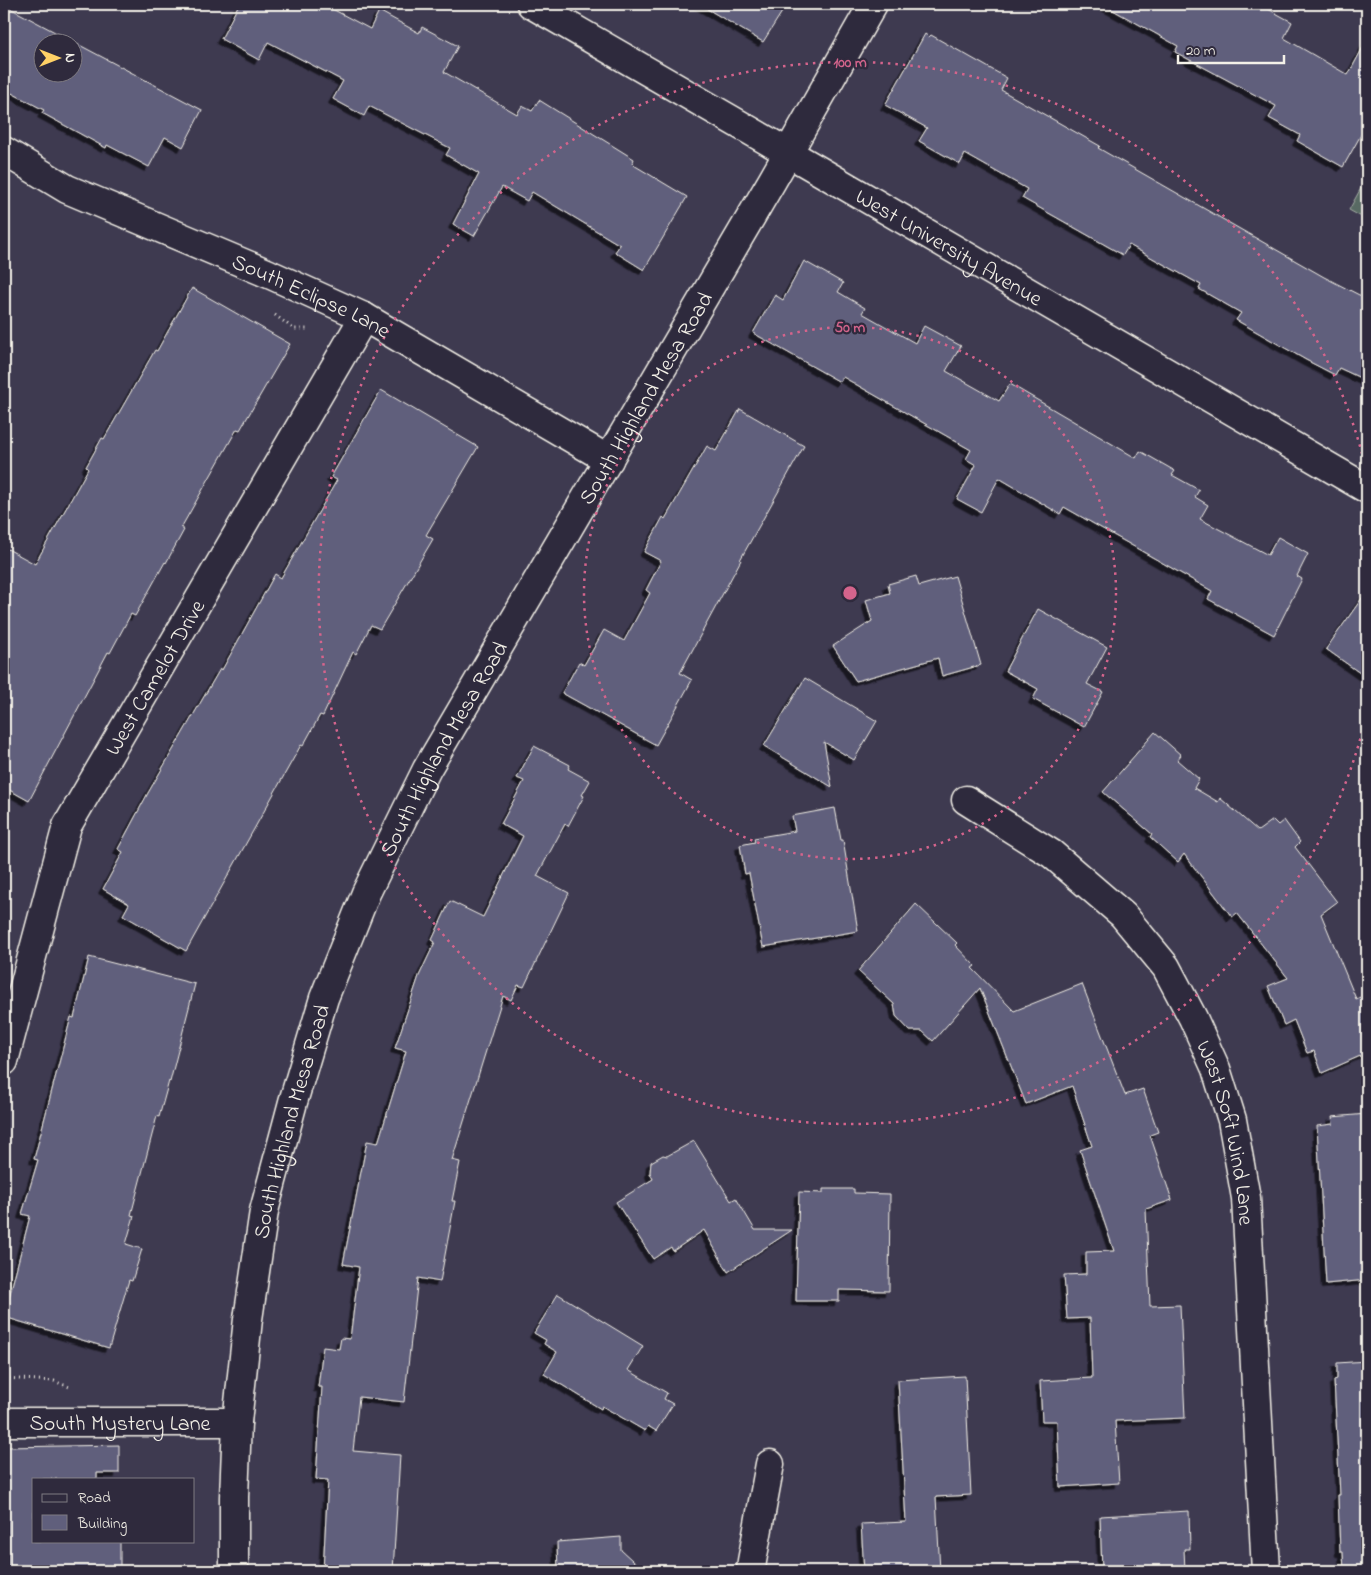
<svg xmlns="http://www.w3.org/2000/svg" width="1371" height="1575" font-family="'Indie Flower',sans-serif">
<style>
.green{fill:#596b63;stroke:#a6aea6}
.building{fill:#605f7c;stroke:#f4f1e8;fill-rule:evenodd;filter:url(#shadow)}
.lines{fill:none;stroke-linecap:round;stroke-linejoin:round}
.minor-casing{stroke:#f4f1e8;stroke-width:31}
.tertiary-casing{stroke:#f4f1e8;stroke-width:31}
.path{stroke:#f4f1e8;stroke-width:3;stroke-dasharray:1 4;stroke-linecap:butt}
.minor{stroke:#2f2a3d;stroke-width:28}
.tertiary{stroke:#2f2a3d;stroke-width:28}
.ring{fill:none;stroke:#d4648c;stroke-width:2.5;stroke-dasharray:2.5 5}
.labels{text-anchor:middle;stroke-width:4.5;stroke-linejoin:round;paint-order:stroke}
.street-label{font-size:22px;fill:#f4f1e8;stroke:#2f2a3d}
.centre{fill:#d4648c;stroke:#2f2a3d;stroke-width:2.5}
.ring-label{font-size:15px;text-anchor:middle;font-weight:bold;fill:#d4648c;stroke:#2f2a3d;stroke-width:4.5;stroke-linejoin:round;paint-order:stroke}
</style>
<defs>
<filter id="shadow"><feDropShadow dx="-4.5" dy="4.5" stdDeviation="0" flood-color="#0009"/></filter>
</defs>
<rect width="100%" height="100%" fill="#3e3a50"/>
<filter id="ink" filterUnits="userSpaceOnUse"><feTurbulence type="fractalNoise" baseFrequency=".02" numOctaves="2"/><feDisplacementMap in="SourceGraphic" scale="10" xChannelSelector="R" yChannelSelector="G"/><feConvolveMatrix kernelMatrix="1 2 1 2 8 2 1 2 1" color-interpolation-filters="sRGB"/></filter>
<g filter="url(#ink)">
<path class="green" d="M1367,177V220L1349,210Z"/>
<path class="building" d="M239,4H323L370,29L379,11L419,33L422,27L458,46L444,72L517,114L522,106L532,111L539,100L634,159L632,164L687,197L644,270L615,252L620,245L532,192L527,201L502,187L474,236L453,224L479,174L446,155L450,148L369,106L364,116L333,99L343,81L268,42L259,60L221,39Z
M699,4H787L763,42Z
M1102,4H1259L1292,22L1284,38L1348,75L1367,40V124L1343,167L1297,141L1300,135L1269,118L1276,106L1175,52L1178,46Z
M4,5L202,110L183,147L165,137L149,167L107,145L106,148L42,113L44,110L4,89ZM42,42H72V72H42Z
M925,34L929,37L931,35L1007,78L1001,90L1100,146L1098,148L1324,277L1367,299V381L1339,368L1335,375L1306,360L1236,320L1241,313L1199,289L1201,285L1129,245L1123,255L1022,198L1027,189L965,154L960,164L919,141L927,128L885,105Z
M804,261L843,283L838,292L865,308L862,313L915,343L924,326L961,346L946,371L999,401L1010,384L1136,458L1140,451L1175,471L1172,475L1199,490L1195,497L1208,505L1200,519L1268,555L1278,537L1308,554L1297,576L1302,579L1274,635L1208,599L1212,591L1064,507L1060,514L999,478L981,512L957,499L976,465L966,459L971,450L843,377L840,382L753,333L775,295L783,300Z
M192,288L290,344L240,430L237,429L181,528L184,530L166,563L165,562L135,616L131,614L110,653L108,652L29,801L4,787V547L35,564L88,469L86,467L102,438L104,439L155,350L157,351Z
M381,390L478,447L426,535L433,539L380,629L371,625L356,654L353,652L323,716L320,715L303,746L301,745L186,951L123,915L129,904L103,889L123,852L118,849L148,793L220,669L222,670L275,574L281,578L337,480L331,477Z
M740,409L804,446L740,560H741L680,673L692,680L656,745L562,693L579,662L584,665L604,630L624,641L650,593L646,590L661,561L644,552L663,517L665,519L707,446L716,451Z
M916,576L919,586L955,576L981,665L942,676L938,658L856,681L833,646L872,621L866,600L890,593L888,584Z
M1367,591V678L1326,649Z
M1038,609L1107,647L1087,684L1103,692L1084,727L1033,699L1038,689L1005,671Z
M805,678L877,721L854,760L824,742L832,787L764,746Z
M1155,732L1181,755L1177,760L1199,779L1194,788L1218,802L1220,798L1258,831L1273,820L1278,825L1284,820L1300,842L1295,847L1337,902L1321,914L1356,999L1367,994V1053L1322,1073L1314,1051L1307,1053L1294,1020L1284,1025L1268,986L1288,978L1237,913L1232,917L1184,854L1178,862L1150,837L1152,834L1103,792Z
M534,746L570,765L568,769L590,781L582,795L584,796L568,826L565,824L537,876L569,893L524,987L518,985L511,1000L503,996L452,1160L460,1162L452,1201H455L440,1282L418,1278L404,1402L359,1397L353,1451L400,1455L393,1571H323L328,1480L316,1479L322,1387H318L323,1347L339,1349L341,1338L350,1339L359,1267L343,1264L367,1141L378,1143L406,1051L395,1048L419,976L435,942L432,940L450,901L483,917L523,836L501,824L524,781L517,778Z
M835,808L841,840H843L858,931L763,947L749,873L745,874L740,845L755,842L754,838L795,831L792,816Z
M916,904L957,943L955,945L975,966L972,968L1014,1011L1082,984L1125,1095L1143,1089L1158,1132L1150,1135L1172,1200L1146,1209L1150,1306L1180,1305L1185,1418L1115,1421L1119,1483L1060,1487L1057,1421H1042L1040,1381L1092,1378L1090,1318L1067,1319L1064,1275L1086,1274V1252L1114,1251L1080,1150L1092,1146L1072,1086L1026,1104L980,988L933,1041L922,1031H910L896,1016L894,1004L858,971Z
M89,957L195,984L170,1082L169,1081L159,1117L157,1116L131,1215L134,1216L126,1244L142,1249L132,1281L129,1280L109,1348L4,1317L30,1216L22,1214L38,1160L34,1159L71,1017L74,1018Z
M1367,1114V1280L1326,1284L1317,1126L1333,1124L1332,1117Z
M694,1141L731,1201L736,1198L755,1230H792L728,1272L704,1230L673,1251L671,1247L653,1259L616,1202L653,1179L650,1173L651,1162L663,1155L667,1156Z
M823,1189H854V1193L890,1194L889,1291L839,1290V1301H796L799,1192L823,1193Z
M558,1294L643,1346L628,1370L667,1393L664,1399L673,1404L656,1431L648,1426L645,1431L602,1406L601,1409L544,1374L557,1352L544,1344L546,1340L534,1333Z
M1367,1361V1571H1344L1343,1552H1340L1338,1495H1340L1334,1380L1337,1379V1363Z
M965,1376L971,1495L936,1497L940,1571H864L861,1524L906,1522L898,1380Z
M119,1445V1473H97V1479H34V1541H120V1571H8L7,1447Z
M1189,1511L1190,1549H1184L1185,1571H1102L1100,1516Z
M621,1537V1550L644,1571H558L557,1542Z"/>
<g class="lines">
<defs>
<g id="minor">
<path d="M531,4L787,152"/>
<path id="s1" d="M4,151L67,189L269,274L364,317L609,460"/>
<path id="s2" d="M966,800L1052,854L1123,915L1166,967L1193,1018L1216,1069L1232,1120L1246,1198L1266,1571"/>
<path id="s3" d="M4,1061L67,826L364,317"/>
<path id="s4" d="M4,1422H237"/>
<path id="s5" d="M234,1571V1497L237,1422L248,1319L264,1211L293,1102L324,998L366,893L427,769L772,181L873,4"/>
<path d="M751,1571L752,1561L770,1464"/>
</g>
<g id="tertiary">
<path id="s6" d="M787,152L1367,489"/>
</g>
</defs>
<use href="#minor" class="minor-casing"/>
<use href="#tertiary" class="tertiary-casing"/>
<path class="path" d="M275,315L294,329H309
M4,1378L54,1381L72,1388"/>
<use href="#minor" class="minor"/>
<use href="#tertiary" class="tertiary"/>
</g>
</g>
<g class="ring">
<circle cx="850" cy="593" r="266"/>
<path d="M1366 717A531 531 0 1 1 1366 469"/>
</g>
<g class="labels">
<g class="street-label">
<text dy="8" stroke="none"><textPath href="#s6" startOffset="188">West University Avenue</textPath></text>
<text dy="8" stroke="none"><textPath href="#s1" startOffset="340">South Eclipse Lane</textPath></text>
<text dy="8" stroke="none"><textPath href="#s5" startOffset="1265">South Highland Mesa Road</textPath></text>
<text dy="8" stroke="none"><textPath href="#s3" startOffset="416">West Camelot Drive</textPath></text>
<text dy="8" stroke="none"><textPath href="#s5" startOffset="860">South Highland Mesa Road</textPath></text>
<text dy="8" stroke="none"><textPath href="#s5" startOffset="455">South Highland Mesa Road</textPath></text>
<text dy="8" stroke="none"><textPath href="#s2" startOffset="441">West Soft Wind Lane</textPath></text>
<text dy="8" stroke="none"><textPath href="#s4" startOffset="116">South Mystery Lane</textPath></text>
</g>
</g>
<circle cx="850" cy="593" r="8" class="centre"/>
<g class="ring-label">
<text x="850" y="67">100 m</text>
<text x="850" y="332">50 m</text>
</g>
<rect width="1371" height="1575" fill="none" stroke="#2f2a3d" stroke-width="20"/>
<rect x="10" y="10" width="1351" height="1555" fill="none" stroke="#f4f1e8" stroke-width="2" filter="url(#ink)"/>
<rect x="32" y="1478" width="162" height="65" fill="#2f2a3d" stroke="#7e7a81"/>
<rect x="42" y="1494" width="25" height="8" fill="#2f2a3d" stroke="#7e7a81"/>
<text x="78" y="1502" font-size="15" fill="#f4f1e8">Road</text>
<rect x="42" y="1515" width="25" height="15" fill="#605f7c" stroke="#7e7a81"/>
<text x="78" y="1528" font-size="15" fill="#f4f1e8">Building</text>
<g transform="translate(58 58) rotate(90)"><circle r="24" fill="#2f2a3d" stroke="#7e7a81"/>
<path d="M0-4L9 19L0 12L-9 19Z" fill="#ffd166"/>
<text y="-8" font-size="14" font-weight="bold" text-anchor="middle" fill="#f4f1e8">N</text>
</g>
<path d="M1178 55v8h106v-8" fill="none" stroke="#f4f1e8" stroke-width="2.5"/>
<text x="1186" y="55" font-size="15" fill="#f4f1e8" stroke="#2f2a3d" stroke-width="4" paint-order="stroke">20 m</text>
</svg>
